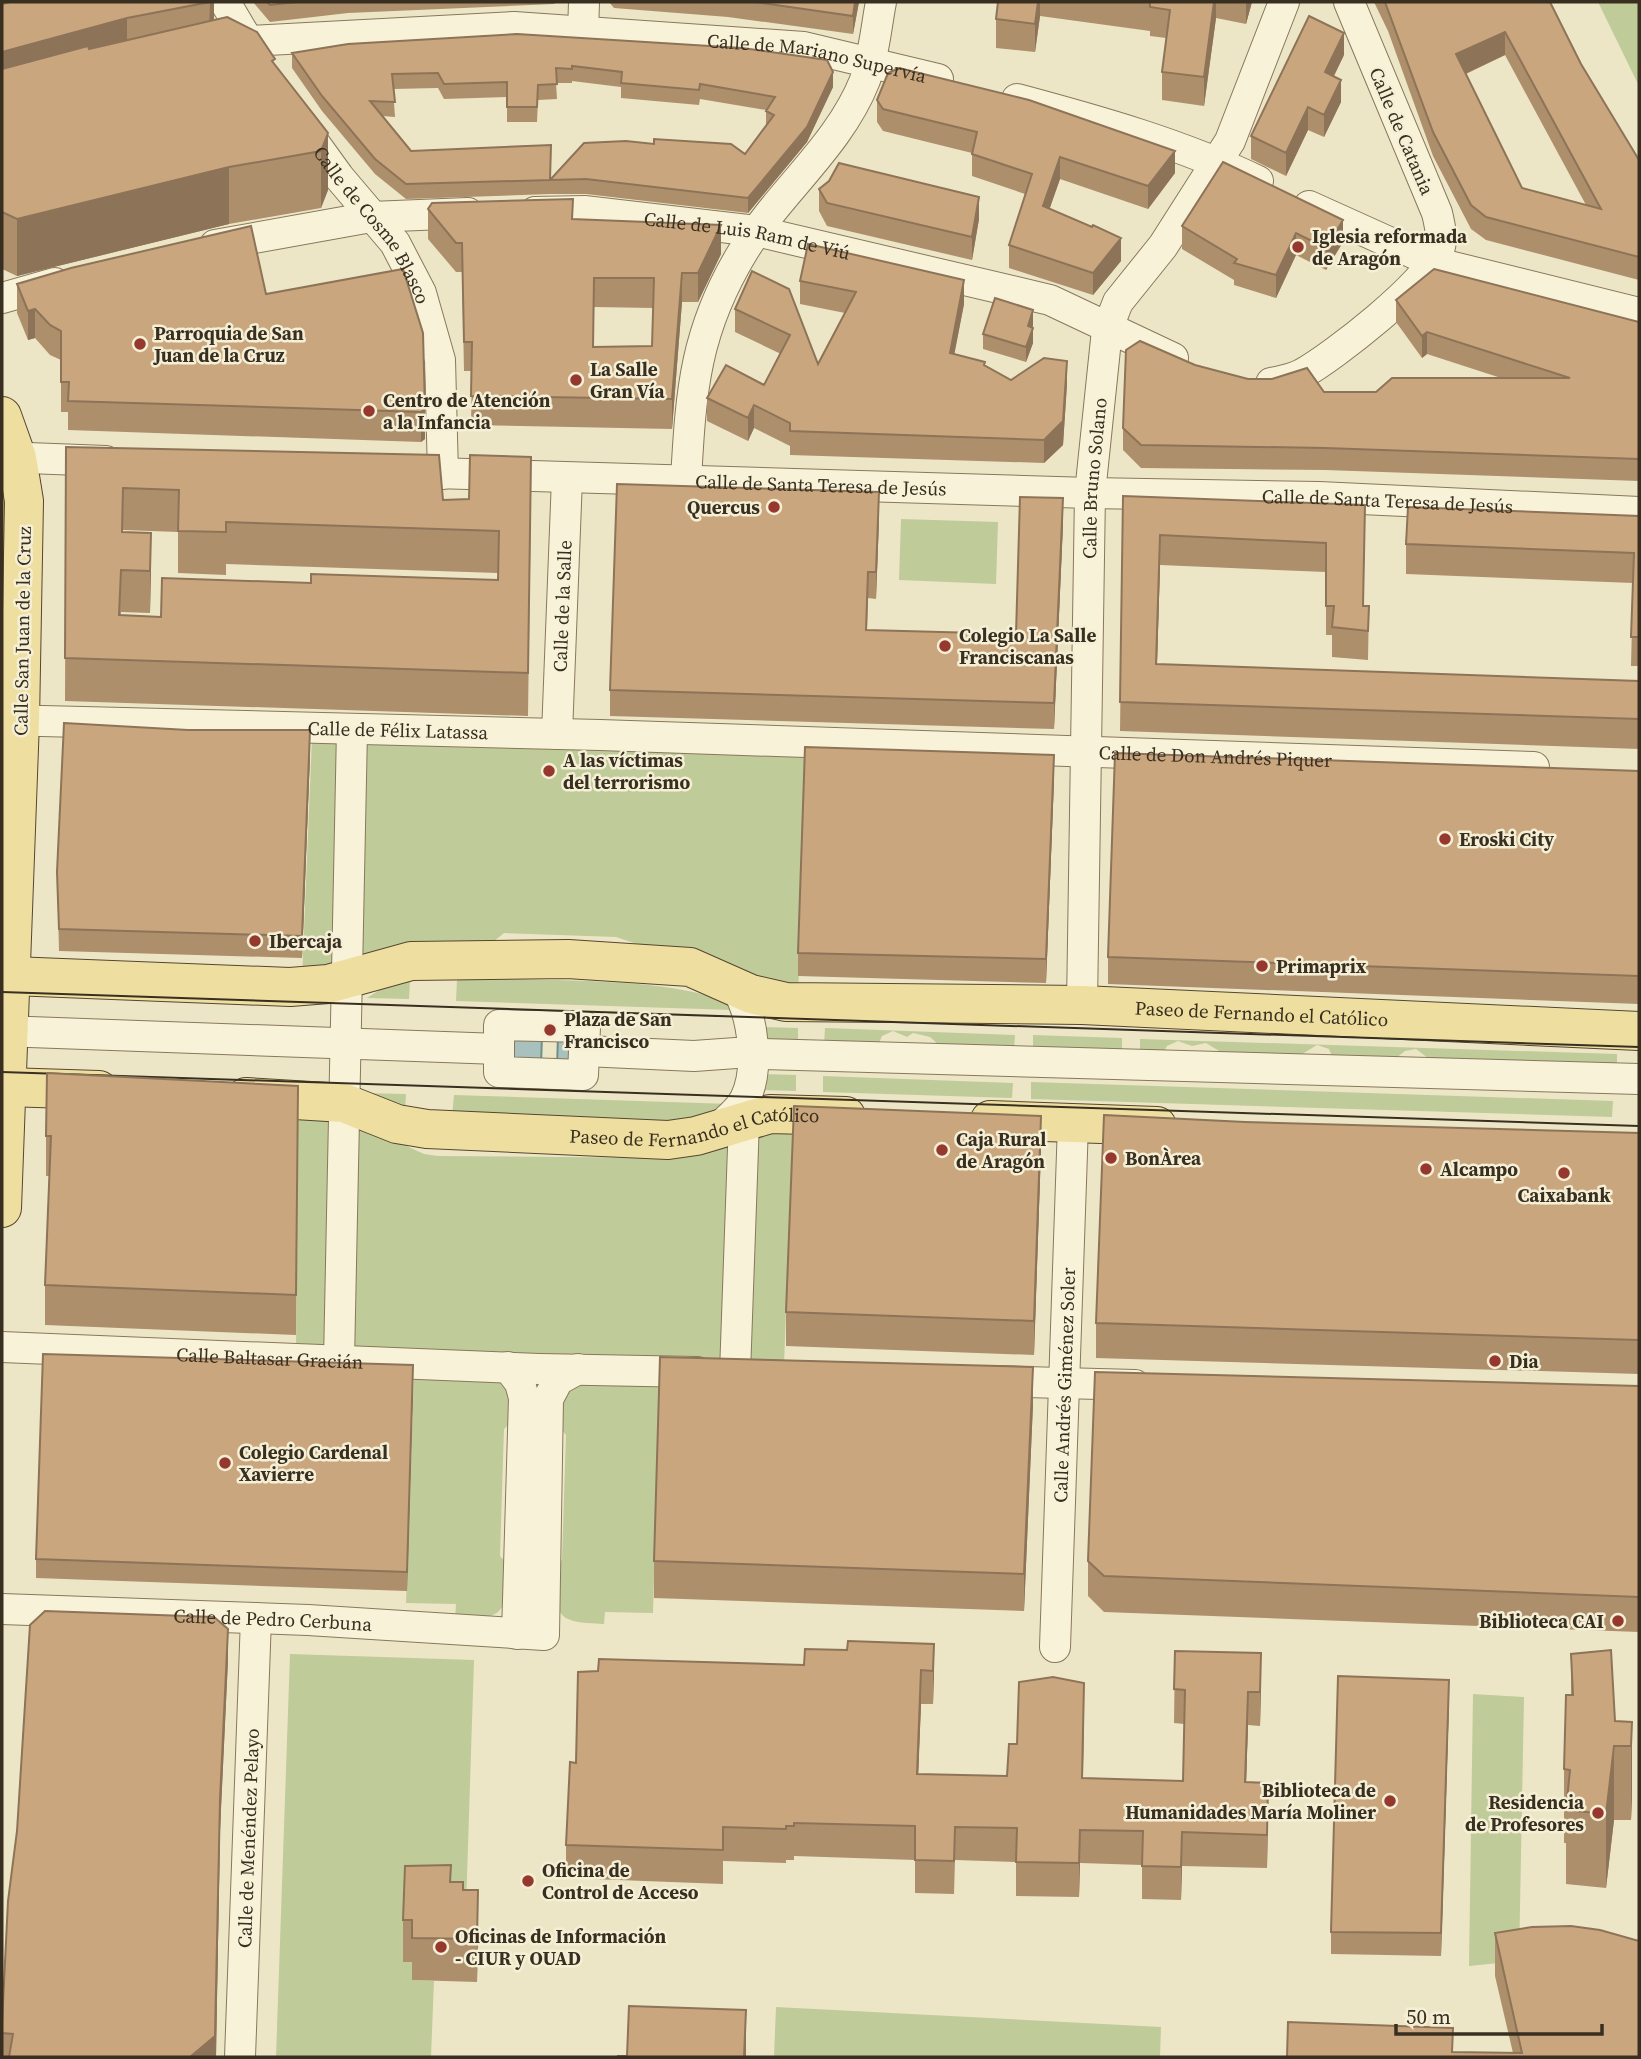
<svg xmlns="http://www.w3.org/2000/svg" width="1641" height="2059" font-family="'Source Serif 4',serif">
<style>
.green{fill:#c0cb9a}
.water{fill:#a8c1bc;stroke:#6e8f8b;stroke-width:2}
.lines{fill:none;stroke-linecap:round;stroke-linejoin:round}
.street-casing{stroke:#88785c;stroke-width:32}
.primary-casing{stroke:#564630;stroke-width:40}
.street{stroke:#f8f2d9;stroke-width:30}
.primary{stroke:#eedfa0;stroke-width:38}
.tram{stroke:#392f20;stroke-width:2}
.wall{fill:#ae8f6c;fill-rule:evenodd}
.shaded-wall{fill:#8d7458}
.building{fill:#caa67e;stroke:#8d7458;stroke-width:2;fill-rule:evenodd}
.poi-dot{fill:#95392e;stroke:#f5efd6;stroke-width:2.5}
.labels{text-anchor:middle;stroke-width:5;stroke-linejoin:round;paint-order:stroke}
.street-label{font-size:19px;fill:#392f20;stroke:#f5efd6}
.poi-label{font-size:19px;font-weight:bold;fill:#392f20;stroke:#f5efd6;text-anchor:start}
</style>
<rect width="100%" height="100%" fill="#ede6c6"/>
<path class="green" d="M1598,2H1639V86Z
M901,519L998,522L996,584L899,580Z
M312,738L806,754L798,998L616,937L504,933L478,954L302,979Z
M457,979C510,981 702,974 733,1010L456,1001Z
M410,981L409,999L367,998L381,989Z
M763,1027L798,1028V1044L763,1043Z
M825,1028L1015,1035L1014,1050L941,1047L930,1037L913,1033L907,1037L893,1031L882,1036L878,1045L824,1044Z
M1033,1035L1122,1038V1053L1033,1050Z
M1140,1039L1617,1054V1071L1428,1058L1416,1049L1405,1051L1390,1063L1334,1061L1329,1049L1317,1045L1299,1056L1224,1054L1206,1043L1192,1046L1178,1041L1167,1046L1162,1055L1140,1054Z
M761,1074L796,1075V1091L761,1090Z
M823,1076L1013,1083L1012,1098L823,1092Z
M1031,1082L1613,1101L1612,1117L1031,1099Z
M364,1093L406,1094L405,1112Z
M454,1095L731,1104L679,1122L452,1117Z
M298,1109L387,1137L424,1154L438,1156L674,1158L793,1122L784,1365L296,1349Z
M414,1374L497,1380L511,1394L515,1419L504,1429L500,1556L510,1567C507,1614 502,1620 455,1619L456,1604L406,1603Z
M577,1384L660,1385L653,1613L605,1612L604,1624C555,1622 558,1618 552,1572L562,1560L566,1435L556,1423L564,1394Z
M290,1654L474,1660L466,1908L412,1962V1980L434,1981L431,2057H276Z
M1473,1694L1524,1697L1519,1961L1469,1966Z
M776,2007L1161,2027L1160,2057H774Z"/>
<path class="water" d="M508,1033L542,1034L541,1067L507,1066Z
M558,1034L574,1035L573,1069L557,1068Z"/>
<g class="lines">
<defs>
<g id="street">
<path d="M225,2L257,56"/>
<path d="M583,33L584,2"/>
<path id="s1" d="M223,47L248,41L514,27L804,47L938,79"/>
<path d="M1017,99C1099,121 1181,144 1258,181"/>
<path id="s2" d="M305,130L339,177L395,243L421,293L440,360L443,474"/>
<path d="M1309,206L1433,262L1639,313"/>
<path id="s3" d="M535,212L584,211L756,231L1050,300L1173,358"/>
<path d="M215,245L371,217L468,213"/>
<path d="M2,298L55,283"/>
<path d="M1271,383C1282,381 1292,379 1302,374C1334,356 1427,284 1439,251C1443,238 1440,226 1437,213L1349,2"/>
<path d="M2,457L106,461"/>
<path id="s4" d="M401,472L1090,493L1319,497L1639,512"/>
<path d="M686,480C691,389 695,330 744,250C780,191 839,146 865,80C874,55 876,28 881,2"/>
<path id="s5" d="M2,720L600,735L1534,767"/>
<path id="s6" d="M557,734L567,478"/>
<path id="s7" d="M1082,1005L1090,493L1107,330L1118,302L1163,246L1230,141L1284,2"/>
<path d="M499,1025L585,1027L583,1075L499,1072Z"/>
<path d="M2,1031L499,1049"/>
<path d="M585,1051L694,1056L736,1053"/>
<path d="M763,1054L1639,1079"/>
<path d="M719,1127C729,1118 739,1111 745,1099C760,1069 753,1016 737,989"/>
<path id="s8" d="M2,1347L539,1369L697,1372"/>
<path d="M339,1361L352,730"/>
<path d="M508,1367L520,1383L524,1398L517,1634"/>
<path d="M735,1373L744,1120"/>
<path d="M992,1381L1135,1385"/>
<path id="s9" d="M2,1609L308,1620L544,1635L548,1399L558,1380L578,1369"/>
<path id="s10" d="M1055,1647L1073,1124"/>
<path id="s11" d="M240,2057L256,1618"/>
</g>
<g id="primary">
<path d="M2,416L17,458L24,501L20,721L2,1208"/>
<path id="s12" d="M12,976L290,987L328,984L411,961L568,959L690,967L751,994L786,1002L1082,1005L1639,1031"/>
<path d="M6,1087L99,1090"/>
<path id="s13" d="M246,1097L344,1103L397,1124L427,1129L668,1140L696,1136L770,1114L846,1116"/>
<path d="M990,1120L1157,1126"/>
</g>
</defs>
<use href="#street" class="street-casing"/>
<use href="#primary" class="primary-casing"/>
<use href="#street" class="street"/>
<use href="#primary" class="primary"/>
<path class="tram" d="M2,992L1639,1047
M2,1072L1639,1126"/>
</g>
<path class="wall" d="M214,2V20L275,66L328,133V190L321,208L229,224L17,276L2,269V4Z
M253,2H556L554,4L348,13L270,22Z
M609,2H859L853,34L728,17L614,8Z
M998,2H1252L1246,24L1216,18L1204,106L1162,100V72L1166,38L1150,36V31L1040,16L1035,52L996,48V19Z
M1374,2H1550L1581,64L1639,160V280L1486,240L1471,229L1433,156L1388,31ZM1505,55L1586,205L1522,188L1466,74Z
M348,44L833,87L807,142L748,213L586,194H550V193V194L406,199L375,174L322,111L292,68V53ZM572,81L621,87V98L699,105L700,99L766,110V126L745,154L551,179L411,151L382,116L395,117L393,89L438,88L444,99L507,97V122H537L538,100L557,99L556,83H572Z
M1344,55L1333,76L1341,102L1324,137L1308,130L1286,176L1251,159V136Z
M877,100L1175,173L1148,209L1060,179L1049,209L1121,261L1093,295L1009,268V245L1025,194L972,176V153L883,131L877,122Z
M1223,162L1343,242L1326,270L1296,255L1276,298L1234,285V280L1182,249V226Z
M819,189L979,219L972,260L827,226L819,211Z
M428,209L573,219L721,254L698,302H682L672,429L471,425L472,371H464L462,272H456L428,239ZM594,307L653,308L652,346L593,347Z
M752,271L818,364L845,313L800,304V281L964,304L954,354L985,366L1011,380L1067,384L1063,445L1044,463L790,455V446L754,428L748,441L707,421V398L764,385L781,354L735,332V309Z
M17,284L266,294L423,333L425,439L421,442L68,430V412H61V360L50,355L35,338L28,340L17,313Z
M1396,300L1639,322V481L1325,470L1141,468L1123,450V428L1195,365L1248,379L1324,392H1376L1501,378L1427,354L1422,358L1396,322Z
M1033,325V343L1026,362L983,349V334Z
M66,447L443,500L531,499L528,716L65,701ZM123,530L178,532V573L226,575V564L498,573V580L311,583L161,617L121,615V612L150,613L151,533L123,532Z
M1123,496L1365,535L1363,606H1369L1368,660L1332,657V635H1326V572L1160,565L1157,665L1639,681V749L1120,731Z
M1639,516V666H1631L1633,583L1406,574V544Z
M879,518L876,599L868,598L867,630L1016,634L1063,524L1054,729L610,716V690Z
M188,730L310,753L302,958L59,951L57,872Z
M1639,771V1004L1108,984V957Z
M1054,779L1046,983L798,976V953Z
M298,1086L296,1335L45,1325V1285L49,1176H46V1136Z
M1245,1122L1639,1133V1374L1096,1358V1323Z
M1041,1150L1034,1355L786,1346V1312Z
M413,1384L407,1591L36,1578V1559Z
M1639,1386V1632L1104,1612L1088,1596V1561Z
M1033,1404L1024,1611L654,1598V1561Z
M934,1644L933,1704H921L918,1774L1007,1776L1017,1744L1084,1716L1083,1778L1183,1781L1184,1724L1174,1723L1175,1651L1261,1687L1260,1726L1248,1725L1246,1782L1268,1816L1267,1868L1182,1866L1181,1900L1142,1899V1865L1080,1863L1079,1897L1016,1896V1862L955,1860L954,1894L915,1893V1860L794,1856V1860H786V1863L723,1861V1884L566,1878V1845L576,1763L804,1665L847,1650Z
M1571,1654L1615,1721L1632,1722V1796L1631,1820H1614L1606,1888L1566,1884V1843H1564V1769L1571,1695Z
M228,1660L220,1830L216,2057H2V2023Z
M1449,1702L1441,1956L1331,1954V1932Z
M451,1882L463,1890L478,1932L477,1982L412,1980V1962H403V1920Z
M1495,1933L1639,2057L1453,2052L1513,2053L1495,1976Z"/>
<path class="shaded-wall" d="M210,2H214V25L209,32Z
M855,2H859L853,34V16Z
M1038,2H1040V16L1035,52V24Z
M1214,2H1216V18L1204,106V77Z
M1246,2H1252L1246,24Z
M127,18V47L2,81V52Z
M1505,32V55L1456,78V54Z
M1344,33V55L1325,95V72Z
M833,72V87L807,142L748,213V198Z
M1341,80V102L1324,137V115Z
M1308,107V130L1286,176V153Z
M328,133V190L321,208V151Z
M1175,151V173L1148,209V186Z
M1060,157V179L1043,228V206Z
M229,167V224L17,276V219Z
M979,197V219L972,260V237Z
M1343,220V242L1326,270V248Z
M721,225V254L698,302V273Z
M1296,233V255L1276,298V275Z
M1121,238V261L1093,295V273Z
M682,273V302L672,429V399Z
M964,280V304L950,377V353Z
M35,309V338L28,340V311Z
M1033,310V325L1028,341V326Z
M1033,328V343L1026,362V347Z
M1427,332V354L1422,358V336Z
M1067,361V384L1063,445L1044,463V440Z
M754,405V428L748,441V418Z
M425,409V439L421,442V412Z
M879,492V518L876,599V572Z
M1063,498V524L1054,729V703Z
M151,533V575L150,613V571Z
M1160,535V565L1156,694V664Z
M310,730V753L302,958V936Z
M1054,755V779L1046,983V959Z
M1041,1116V1150L1034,1355V1321Z
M413,1365V1384L407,1591V1572Z
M1033,1367V1404L1024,1611V1574Z
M228,1629V1660L220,1830L216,2057H190L220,1799Z
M934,1644V1677L933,1704V1671Z
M1261,1653V1687L1260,1726V1692Z
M921,1670V1704L917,1808V1774Z
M1449,1680V1702L1441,1956V1933Z
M1084,1683V1716L1082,1812V1778Z
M1248,1692V1725L1245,1816V1782Z
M1632,1722V1796L1631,1820V1746Z
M1614,1746V1820L1606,1888V1814Z
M1268,1783V1816L1267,1868V1835Z
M1080,1830V1863L1079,1897V1863Z
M1182,1832V1866L1181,1900V1867Z
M478,1890V1932L477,1982V1939Z
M746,2010V2057H744Z"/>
<path class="building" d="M10,2H210L127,18L2,52V4Z
M267,2H297L270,5Z
M755,2H855L853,16Z
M998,2H1038L1035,24L996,19Z
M1146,2H1214L1204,77L1162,72L1170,10L1150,7V2Z
M1385,2H1550L1581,64L1639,160V257L1486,217L1471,205L1433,132ZM1505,32L1601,209L1522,188L1456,54Z
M1309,16L1344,33L1325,72L1341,80L1324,115L1308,107L1286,153L1251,136Z
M227,17L257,32L275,59L272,61L328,133L321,151L229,167L17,219L2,212V69L88,46L89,49Z
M517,34L742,48L827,60L833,72L807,127L748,198L586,179L550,180L584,143L626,141L654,144V139L731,144L745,154L774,115L766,111L775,97L700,84L699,90L621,83L622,72L572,66V69L556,68L557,84L538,85L537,107H507V82L444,84L438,73L392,74L395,102L370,101L411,151L551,145L550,180L406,184L375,159L322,96L292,53L348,44Z
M899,68L1029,100L1175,151L1148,186L1060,157L1043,206L1092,227L1093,225L1121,238L1093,273L1009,245L1032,174L972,154L977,132L883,109L877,100L888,73Z
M1223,162L1343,220L1326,248L1296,233L1276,275L1234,263L1237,259L1182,226Z
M839,163L979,197L972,237L827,203L819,189L829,181Z
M573,199L572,219L721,225L698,273H682L672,399L471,396L472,342H464L462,243H456L428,209L432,203ZM594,278H654L652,346L593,347Z
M251,226L266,294L403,269L423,333L425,409L421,412L68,401L69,382H61V331L50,325L35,309L28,311L17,284L71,268Z
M808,244L964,280L950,353L985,362L984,365L1011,380L1044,358L1067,361L1063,421L1044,440L790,431V423L754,405L748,418L707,398L726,365L764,385L790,335L735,309L752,271L789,289L818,364L856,292L800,281Z
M1434,269L1639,322V459L1325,448L1141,445L1123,428L1126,350L1140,341L1195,365L1248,379H1272L1307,368L1324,392H1376L1392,378H1570L1427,332L1422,336L1396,300Z
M995,298L1033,310L1028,326L1033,328L1026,347L983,334Z
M66,447L439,455L443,500L469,499L470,455L531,457L528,673L65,658ZM123,488L179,490L178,531L226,532V522L499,531L498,580L311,574V583L162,578L161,617L119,615L121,570L150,571L151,533L122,532Z
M617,484L879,492L876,572H868L866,630L1016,634L1020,497L1063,498L1054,703L610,690Z
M1123,496L1365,505L1363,606H1369L1368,631L1332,627L1334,606H1326V543L1160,535L1156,664L1639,681V719L1120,702Z
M1408,507L1639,516V637H1631L1634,553L1406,544Z
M64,723L188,730H310L302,936L59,929L57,872Z
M805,747L1054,755L1046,959L798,953Z
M1115,753L1639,771V976L1108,957Z
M47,1073L298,1086L296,1295L45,1285L51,1136H46Z
M794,1106L1041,1116L1034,1321L786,1312Z
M1104,1115L1245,1122L1639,1133V1340L1096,1323Z
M43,1354L413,1365L407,1572L36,1559Z
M660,1357L1033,1367L1024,1574L654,1561Z
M1095,1372L1639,1386V1597L1104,1576L1088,1561Z
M45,1611L214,1617L228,1629L220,1799L215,2036L190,2057H9L13,2034L2,2033V2023L8,1901L17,1831L30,1625Z
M848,1641L934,1644L933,1671L921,1670L917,1774L1007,1776L1009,1744H1017L1019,1682L1053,1677L1084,1683L1082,1778L1183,1781L1185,1690L1174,1689L1175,1651L1261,1653L1260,1692H1248L1245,1782L1268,1783L1267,1835L1182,1832L1181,1867L1142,1866L1143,1831L1080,1830L1079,1863L1016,1862L1017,1828L955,1827L954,1861L915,1860V1826L794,1823V1826H786V1829L723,1827V1850L566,1845L570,1762L576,1763L578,1672L598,1671L599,1659L804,1665L805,1649L847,1650Z
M1611,1650L1615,1721L1632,1722L1631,1746H1614L1606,1814L1566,1810L1570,1770L1564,1769L1566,1695H1573L1571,1654Z
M1338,1676L1449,1680L1441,1933L1331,1932Z
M451,1865L450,1882H463V1890H478L477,1939L412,1938V1920H403L405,1866Z
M1571,1926L1600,1930L1639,1941V2057H1287L1288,2022L1453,2028L1452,2052L1522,2053L1495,1933L1532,1927Z
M629,2006L746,2010L744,2057H618V2056H627Z"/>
<g class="poi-dot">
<circle cx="1298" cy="247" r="7"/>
<circle cx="140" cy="344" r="7"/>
<circle cx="576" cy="380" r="7"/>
<circle cx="369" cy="411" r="7"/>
<circle cx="774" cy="507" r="7"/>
<circle cx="945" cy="646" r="7"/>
<circle cx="549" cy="771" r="7"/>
<circle cx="1445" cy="839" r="7"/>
<circle cx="255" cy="941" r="7"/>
<circle cx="1262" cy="966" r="7"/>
<circle cx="550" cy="1030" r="7"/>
<circle cx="942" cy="1150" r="7"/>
<circle cx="1111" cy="1158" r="7"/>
<circle cx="1426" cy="1169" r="7"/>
<circle cx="1564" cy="1173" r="7"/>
<circle cx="1495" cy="1361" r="7"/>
<circle cx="225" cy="1463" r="7"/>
<circle cx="1618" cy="1621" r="7"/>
<circle cx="1390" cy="1801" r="7"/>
<circle cx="1598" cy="1813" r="7"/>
<circle cx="528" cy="1881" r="7"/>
<circle cx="441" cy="1947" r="7"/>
</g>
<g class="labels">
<g class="street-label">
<text dy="7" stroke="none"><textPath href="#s1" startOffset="597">Calle de Mariano Supervía</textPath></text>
<text transform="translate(1402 131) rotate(67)" y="7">Calle de Catania</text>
<text dy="7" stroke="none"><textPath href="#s2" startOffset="117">Calle de Cosme Blasco</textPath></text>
<text dy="7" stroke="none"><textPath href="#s3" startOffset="214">Calle de Luis Ram de Viú</textPath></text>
<text dy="7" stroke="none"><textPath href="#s7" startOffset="527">Calle Bruno Solano</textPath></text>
<text dy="7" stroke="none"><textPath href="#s4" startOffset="420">Calle de Santa Teresa de Jesús</textPath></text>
<text dy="7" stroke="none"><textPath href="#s4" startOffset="987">Calle de Santa Teresa de Jesús</textPath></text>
<text dy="7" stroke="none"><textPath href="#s6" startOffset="128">Calle de la Salle</textPath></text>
<text transform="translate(22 631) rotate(-89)" y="7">Calle San Juan de la Cruz</text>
<text dy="7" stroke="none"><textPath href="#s5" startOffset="396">Calle de Félix Latassa</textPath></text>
<text dy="7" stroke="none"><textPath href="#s5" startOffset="1214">Calle de Don Andrés Piquer</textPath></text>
<text dy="7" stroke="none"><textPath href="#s12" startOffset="1260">Paseo de Fernando el Católico</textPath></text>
<text dy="7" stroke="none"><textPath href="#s13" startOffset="455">Paseo de Fernando el Católico</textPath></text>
<text dy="7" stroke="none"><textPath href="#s8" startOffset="268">Calle Baltasar Gracián</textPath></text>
<text dy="7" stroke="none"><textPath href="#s10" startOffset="262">Calle Andrés Giménez Soler</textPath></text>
<text dy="7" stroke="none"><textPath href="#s9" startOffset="271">Calle de Pedro Cerbuna</textPath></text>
<text dy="7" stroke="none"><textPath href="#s11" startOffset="219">Calle de Menéndez Pelayo</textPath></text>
</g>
<g class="poi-label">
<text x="1312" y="243">Iglesia reformada<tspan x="1312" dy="22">de Aragón</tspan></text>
<text x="154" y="340">Parroquia de San<tspan x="154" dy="22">Juan de la Cruz</tspan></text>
<text x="590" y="376">La Salle<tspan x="590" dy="22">Gran Vía</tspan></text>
<text x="383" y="407">Centro de Atención<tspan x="383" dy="22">a la Infancia</tspan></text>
<text x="760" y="514" text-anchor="end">Quercus</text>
<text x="959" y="642">Colegio La Salle<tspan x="959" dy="22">Franciscanas</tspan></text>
<text x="563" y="767">A las víctimas<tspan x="563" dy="22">del terrorismo</tspan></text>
<text x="1459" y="846">Eroski City</text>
<text x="269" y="948">Ibercaja</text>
<text x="1276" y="973">Primaprix</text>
<text x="564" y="1026">Plaza de San<tspan x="564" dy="22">Francisco</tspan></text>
<text x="956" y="1146">Caja Rural<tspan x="956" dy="22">de Aragón</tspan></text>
<text x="1125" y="1165">BonÀrea</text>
<text x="1440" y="1176">Alcampo</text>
<text x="1564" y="1202" text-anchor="middle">Caixabank</text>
<text x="1509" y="1368">Dia</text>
<text x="239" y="1459">Colegio Cardenal<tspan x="239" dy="22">Xavierre</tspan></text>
<text x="1604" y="1628" text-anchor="end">Biblioteca CAI</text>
<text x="1376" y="1797" text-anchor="end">Biblioteca de<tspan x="1376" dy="22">Humanidades María Moliner</tspan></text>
<text x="1584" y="1809" text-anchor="end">Residencia<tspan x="1584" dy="22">de Profesores</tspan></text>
<text x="542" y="1877">Oficina de<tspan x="542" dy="22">Control de Acceso</tspan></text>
<text x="455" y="1943">Oficinas de Información<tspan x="455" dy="22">- CIUR y OUAD</tspan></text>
</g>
</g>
<rect width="1641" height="2059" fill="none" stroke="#392f20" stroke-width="7"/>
<path d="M1396 2024v10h206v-10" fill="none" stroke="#392f20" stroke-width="3.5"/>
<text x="1406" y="2024" font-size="21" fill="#392f20" stroke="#f5efd6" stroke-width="5" paint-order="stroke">50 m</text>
</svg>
